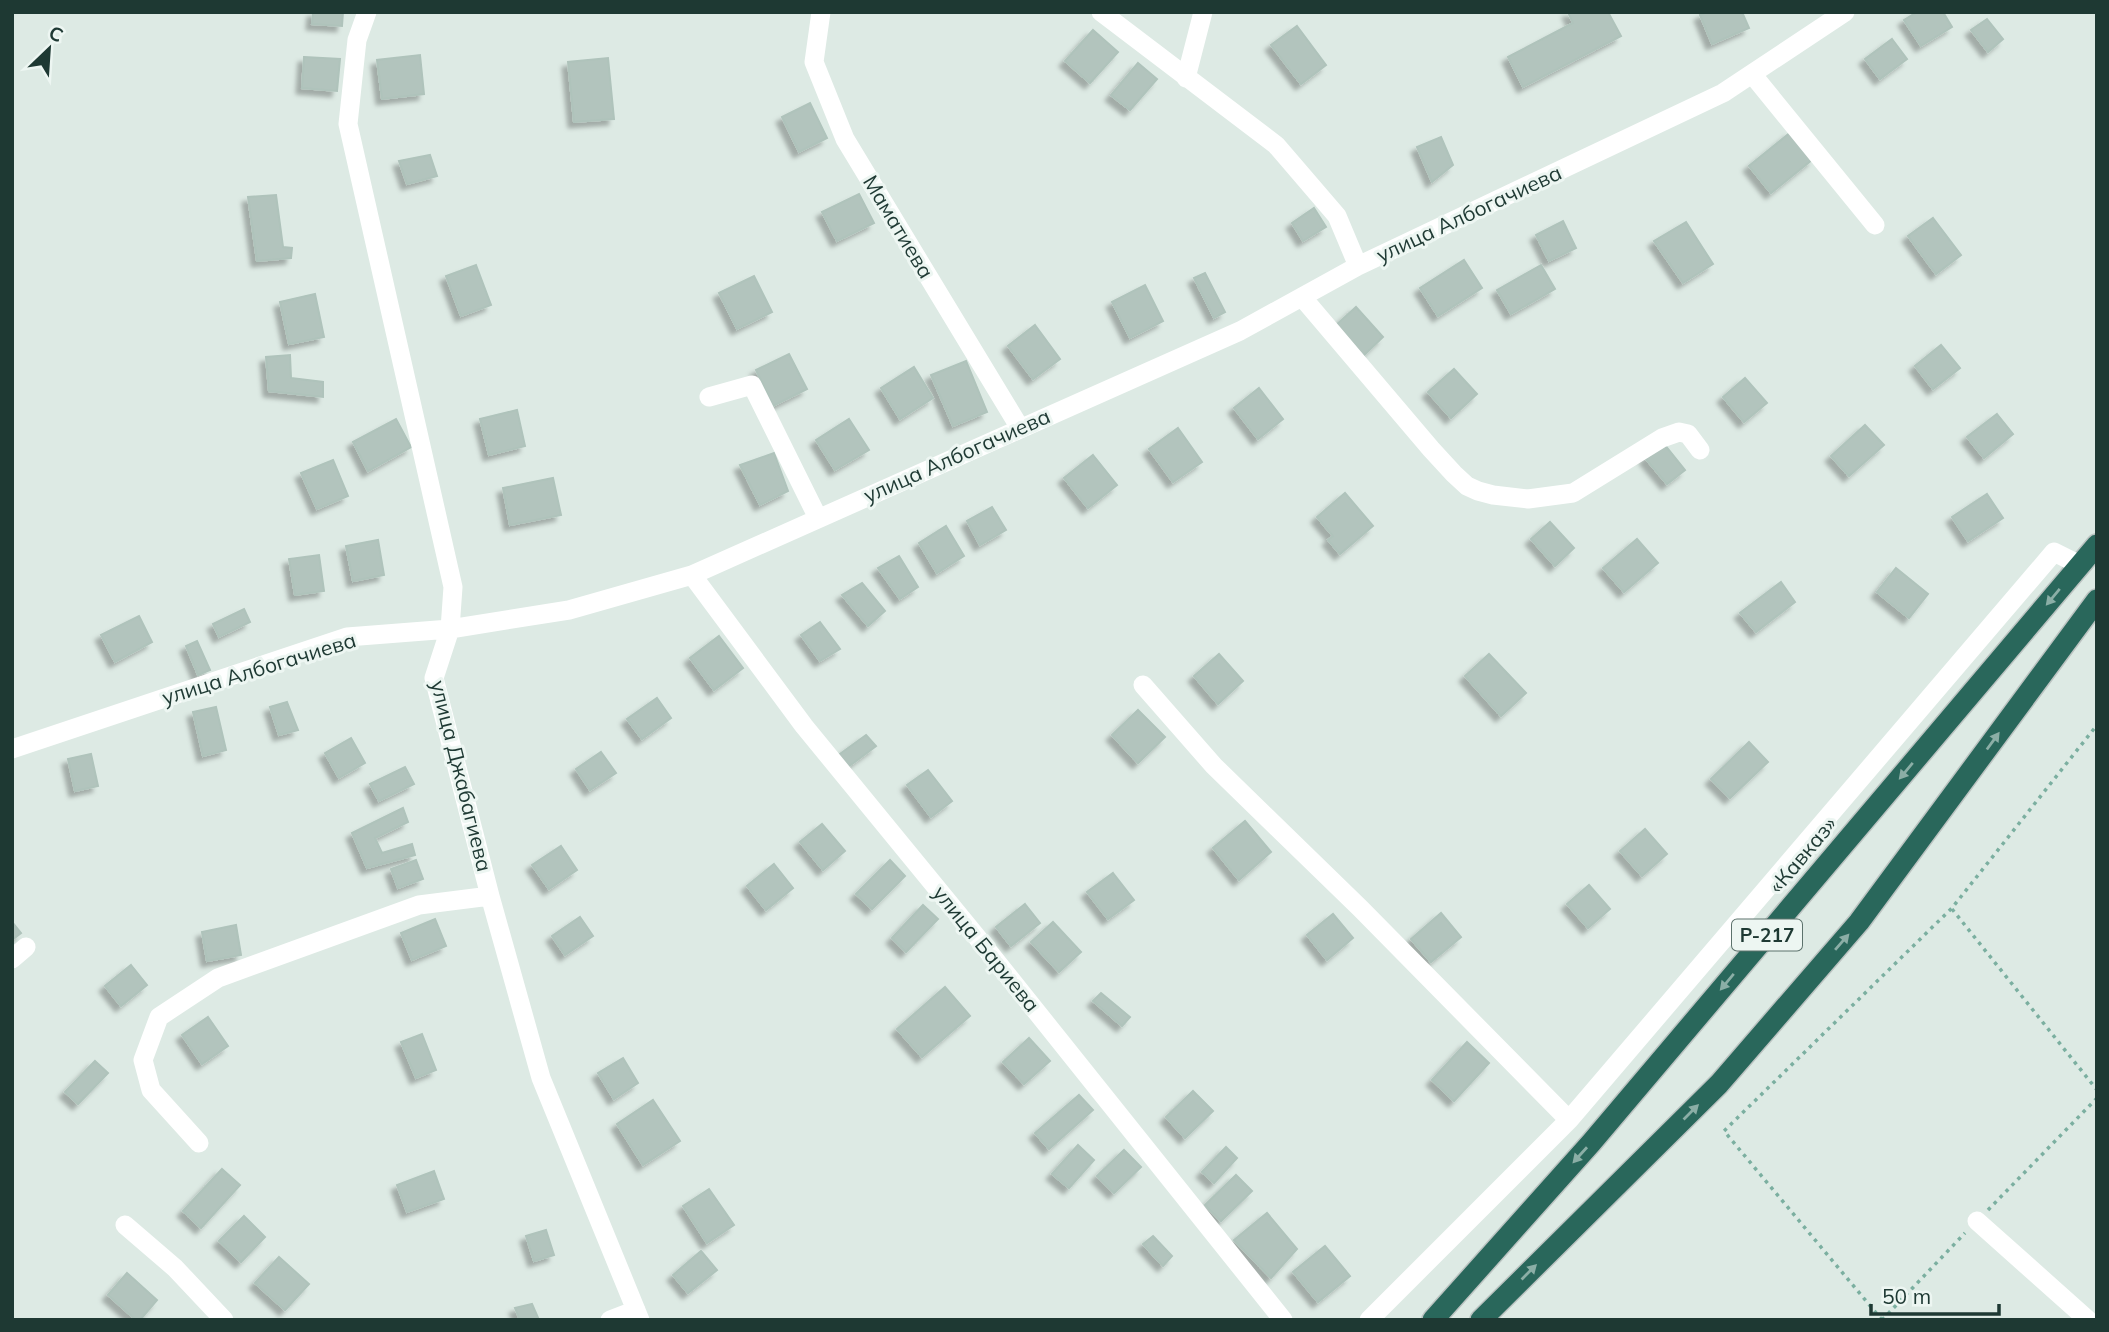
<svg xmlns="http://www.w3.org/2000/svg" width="2109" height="1332" font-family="Mulish,sans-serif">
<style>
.building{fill:#b2c4bd;stroke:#afc3bb;stroke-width:2;filter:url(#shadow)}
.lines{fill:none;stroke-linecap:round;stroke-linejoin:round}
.highway-casing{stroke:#bcc4c2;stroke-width:24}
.path{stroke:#7bafa0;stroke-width:3.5;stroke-dasharray:3.5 5;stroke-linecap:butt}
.minor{stroke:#fff;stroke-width:19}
.highway{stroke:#29675b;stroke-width:21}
.oneway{fill:#8baea6}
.labels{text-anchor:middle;stroke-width:6;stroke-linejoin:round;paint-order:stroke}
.shield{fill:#edf6f2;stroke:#5c726c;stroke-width:2}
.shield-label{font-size:19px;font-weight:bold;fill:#1e3933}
.street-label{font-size:21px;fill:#1e3933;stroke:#edf6f2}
</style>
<defs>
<filter id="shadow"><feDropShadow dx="-5.5" dy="5.5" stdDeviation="2" flood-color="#0004"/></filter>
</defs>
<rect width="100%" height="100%" fill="#ddeae4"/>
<path class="building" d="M313,12H343L342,26L312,24Z
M1568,12H1608L1621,36L1523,87L1508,57L1573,23Z
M1707,12H1742L1749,28L1712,44L1700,15Z
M1917,12H1943L1952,27L1921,46L1904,20Z
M1987,19L2003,39L1988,52L1971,30Z
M1297,26L1326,65L1301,84L1271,45Z
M1093,30L1118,52L1090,83L1065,61Z
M1892,39L1907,59L1880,79L1865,59Z
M420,55L424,94L382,99L377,60Z
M304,57L340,59L337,91L302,88Z
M608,58L614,119L574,122L568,62Z
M1138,63L1157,79L1130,110L1111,95Z
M810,103L827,138L799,152L782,117Z
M1791,132L1813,159L1771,193L1749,166Z
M1441,137L1453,165L1432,182L1417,147Z
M430,155L437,176L407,184L399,161Z
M859,194L874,223L837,241L822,212Z
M276,195L283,247L292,248L291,258L257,261L248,197Z
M1314,208L1326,227L1303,241L1292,223Z
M1933,218L1961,255L1936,274L1908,236Z
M1563,221L1576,248L1549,261L1536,235Z
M1686,222L1713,264L1683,283L1654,241Z
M1464,260L1482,288L1438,316L1420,288Z
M476,265L491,305L461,316L446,276Z
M1541,265L1555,289L1511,314L1497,290Z
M1205,273L1225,312L1214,318L1194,278Z
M754,276L772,312L737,329L719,293Z
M1145,285L1163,321L1130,338L1112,302Z
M315,294L324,337L289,344L280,302Z
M1356,307L1383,337L1363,356L1335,326Z
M1035,325L1060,359L1033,379L1008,346Z
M1941,345L1960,368L1933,389L1915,366Z
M789,354L807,389L773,406L756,370Z
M290,355L291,378L323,382V397L269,391L266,357Z
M966,361L987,412L953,426L931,375Z
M914,367L933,398L900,419L881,388Z
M1454,369L1477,394L1451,418L1428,392Z
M1745,378L1767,403L1744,422L1723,397Z
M1259,388L1283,419L1258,439L1234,408Z
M517,410L525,446L489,455L480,419Z
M1997,414L2013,434L1984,458L1967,437Z
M396,419L411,447L368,471L353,442Z
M849,419L869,450L835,470L816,440Z
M1865,425L1884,445L1849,476L1831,456Z
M1178,428L1202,462L1173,482L1149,449Z
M1664,444L1685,470L1667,484L1645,458Z
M774,453L788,491L760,505L740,465Z
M1093,455L1117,485L1088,508L1064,478Z
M333,460L348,496L317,509L301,473Z
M553,478L561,515L510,525L503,488Z
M1345,493L1373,526L1340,554L1328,540L1333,536L1317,517Z
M1987,494L2003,518L1968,541L1952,517Z
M992,507L1006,530L980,545L967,521Z
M1550,522L1574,548L1555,566L1531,539Z
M946,526L964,556L937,573L919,543Z
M1637,539L1658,563L1624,592L1603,568Z
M378,540L384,575L353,581L346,546Z
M319,555L324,591L295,595L289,559Z
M899,556L918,587L900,599L878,568Z
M1896,568L1928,594L1909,618L1877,592Z
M1781,582L1795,602L1756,632L1740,613Z
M862,583L885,611L868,626L842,595Z
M244,609L250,622L219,637L213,624Z
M139,616L152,642L115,662L101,635Z
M820,622L840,649L820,661L801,635Z
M719,636L743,668L714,690L690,658Z
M197,641L210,670L198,675L186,646Z
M1219,654L1243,681L1218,704L1194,676Z
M1489,654L1526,693L1501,716L1465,676Z
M657,698L671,718L642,739L627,719Z
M287,702L298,730L279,735L270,707Z
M216,707L226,750L203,756L193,712Z
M1138,710L1165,737L1138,763L1112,735Z
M866,735L876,746L848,767L837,756Z
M351,738L365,763L339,778L325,753Z
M1749,742L1768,762L1730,798L1711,779Z
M601,752L616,773L590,790L576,769Z
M91,754L98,786L75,791L68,759Z
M405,767L414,784L379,801L370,784Z
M928,770L952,801L931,817L907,785Z
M403,808L408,822L375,838L382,853L412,844L415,855L367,868L352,833Z
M1245,821L1271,852L1239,880L1213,848Z
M822,824L845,851L823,870L800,842Z
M1645,829L1667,854L1642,876L1620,851Z
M561,846L577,870L549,889L532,865Z
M416,860L423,879L398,888L391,869Z
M890,860L905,876L872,909L856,894Z
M774,864L793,888L766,910L747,886Z
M1113,873L1134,900L1108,919L1087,892Z
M1589,885L1610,909L1588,928L1567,904Z
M1025,904L1040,923L1011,946L996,927Z
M923,905L938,919L906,952L892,938Z
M1441,913L1461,937L1431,962L1411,939Z
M1333,914L1353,938L1327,960L1307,935Z
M580,917L593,936L565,955L552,936Z
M435,919L446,946L412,960L401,933Z
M12,922L21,933L12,940Z
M1053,922L1081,952L1059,972L1031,942Z
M236,925L241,955L207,961L202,932Z
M131,965L147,985L121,1006L105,986Z
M945,987L970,1016L922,1057L897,1029Z
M1101,993L1130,1017L1122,1026L1093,1001Z
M208,1017L228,1046L202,1064L182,1035Z
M422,1034L436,1070L416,1078L401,1042Z
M1029,1038L1050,1061L1024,1084L1003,1062Z
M1467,1042L1489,1063L1454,1101L1432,1080Z
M623,1058L638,1083L614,1099L598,1073Z
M95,1061L108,1073L78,1104L65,1092Z
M1193,1091L1213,1111L1185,1138L1166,1117Z
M1079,1095L1093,1110L1049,1149L1035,1133Z
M653,1100L680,1141L643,1165L617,1124Z
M1078,1145L1094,1160L1069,1188L1052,1174Z
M1226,1147L1237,1158L1214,1183L1202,1172Z
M1124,1150L1141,1167L1114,1193L1097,1176Z
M222,1169L240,1185L201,1228L183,1211Z
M434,1171L444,1199L407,1212L397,1185Z
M1236,1175L1252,1191L1221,1221L1205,1205Z
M709,1189L734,1225L707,1243L683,1206Z
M1267,1213L1297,1249L1271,1278L1234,1240Z
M244,1216L265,1237L241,1262L219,1241Z
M546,1230L554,1255L534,1261L526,1236Z
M1153,1236L1172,1256L1163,1266L1143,1244Z
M1325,1246L1350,1276L1318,1302L1293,1272Z
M701,1251L717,1270L688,1293L673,1275Z
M279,1257L309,1284L285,1310L255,1283Z
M127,1273L157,1300L140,1320H136L108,1295Z
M532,1304L539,1320H520L515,1308Z"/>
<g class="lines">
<defs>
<path id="highway" d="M1433,1320L1591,1143L2097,545
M1481,1320L1719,1084L1859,922L2097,600"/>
</defs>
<use href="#highway" class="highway-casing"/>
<path class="path" d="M1952,909L2097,1090
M1988,1210L2097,1098
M1882,1320L1724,1131L1952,908L2097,725
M1882,1320L1965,1233"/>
<path class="minor" d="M367,12L357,40L348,124L453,587L450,629L434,678L490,896L541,1078L640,1320
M821,12L814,62L845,139L1020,428
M1101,12L1276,145L1337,216L1358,266
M1752,74L1875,225
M1186,78L1203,12
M1302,297L1431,449L1454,474L1467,486L1478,491L1493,495L1528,499L1573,493L1662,438L1679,432L1688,434L1700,450
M709,397L752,385L818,518
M692,575L804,726L976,936L1283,1320
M1143,685L1214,766L1360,908L1569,1120
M12,749L347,637L450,629L569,610L692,575L1240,331L1358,266L1723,93L1845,12
M12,959L26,947
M199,1143L151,1090L143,1060L159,1017L218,978L419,905L490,896
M1977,1221L2088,1320
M125,1225L175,1268L224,1320
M610,1320L636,1310
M1369,1320L1569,1120L2054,552L2080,565"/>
<use href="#highway" class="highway"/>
</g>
<defs><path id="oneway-solid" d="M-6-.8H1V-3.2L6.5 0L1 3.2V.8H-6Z" transform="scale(1.75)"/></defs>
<g class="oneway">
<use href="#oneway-solid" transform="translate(2053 597) rotate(130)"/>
<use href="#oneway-solid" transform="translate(1993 741) rotate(-54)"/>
<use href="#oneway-solid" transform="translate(1906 771) rotate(130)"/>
<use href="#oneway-solid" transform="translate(1842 942) rotate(-49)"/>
<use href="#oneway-solid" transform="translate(1727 982) rotate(130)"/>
<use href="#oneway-solid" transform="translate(1691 1112) rotate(-45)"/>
<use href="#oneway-solid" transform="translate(1580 1155) rotate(132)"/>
<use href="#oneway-solid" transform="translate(1529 1272) rotate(-45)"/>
</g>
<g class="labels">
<rect class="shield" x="1732" y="919.5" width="70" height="31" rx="5"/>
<g class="shield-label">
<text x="1767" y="942">Р-217</text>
</g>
<g class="street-label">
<text transform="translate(1469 214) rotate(-25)" y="7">улица Албогачиева</text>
<text transform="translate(898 227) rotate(59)" y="7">Маматиева</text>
<text transform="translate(957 456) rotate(-24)" y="7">улица Албогачиева</text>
<text transform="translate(259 669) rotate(-17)" y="7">улица Албогачиева</text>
<text transform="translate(461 776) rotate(76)" y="7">улица Джабагиева</text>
<text transform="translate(1803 855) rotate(-50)" y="7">«Кавказ»</text>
<text transform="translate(986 949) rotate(51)" y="7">улица Бариева</text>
</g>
</g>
<rect width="2109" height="1332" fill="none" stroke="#1e3933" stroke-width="28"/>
<g transform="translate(49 49) rotate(25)" stroke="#edf6f2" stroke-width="5" paint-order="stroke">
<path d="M0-5L12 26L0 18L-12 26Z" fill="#1e3933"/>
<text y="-10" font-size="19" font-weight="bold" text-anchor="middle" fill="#1e3933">С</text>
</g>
<path d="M1871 1304v10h128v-10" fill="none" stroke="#1e3933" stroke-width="3.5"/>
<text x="1882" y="1304" font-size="21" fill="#1e3933" stroke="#edf6f2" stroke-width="5" paint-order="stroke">50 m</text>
</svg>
